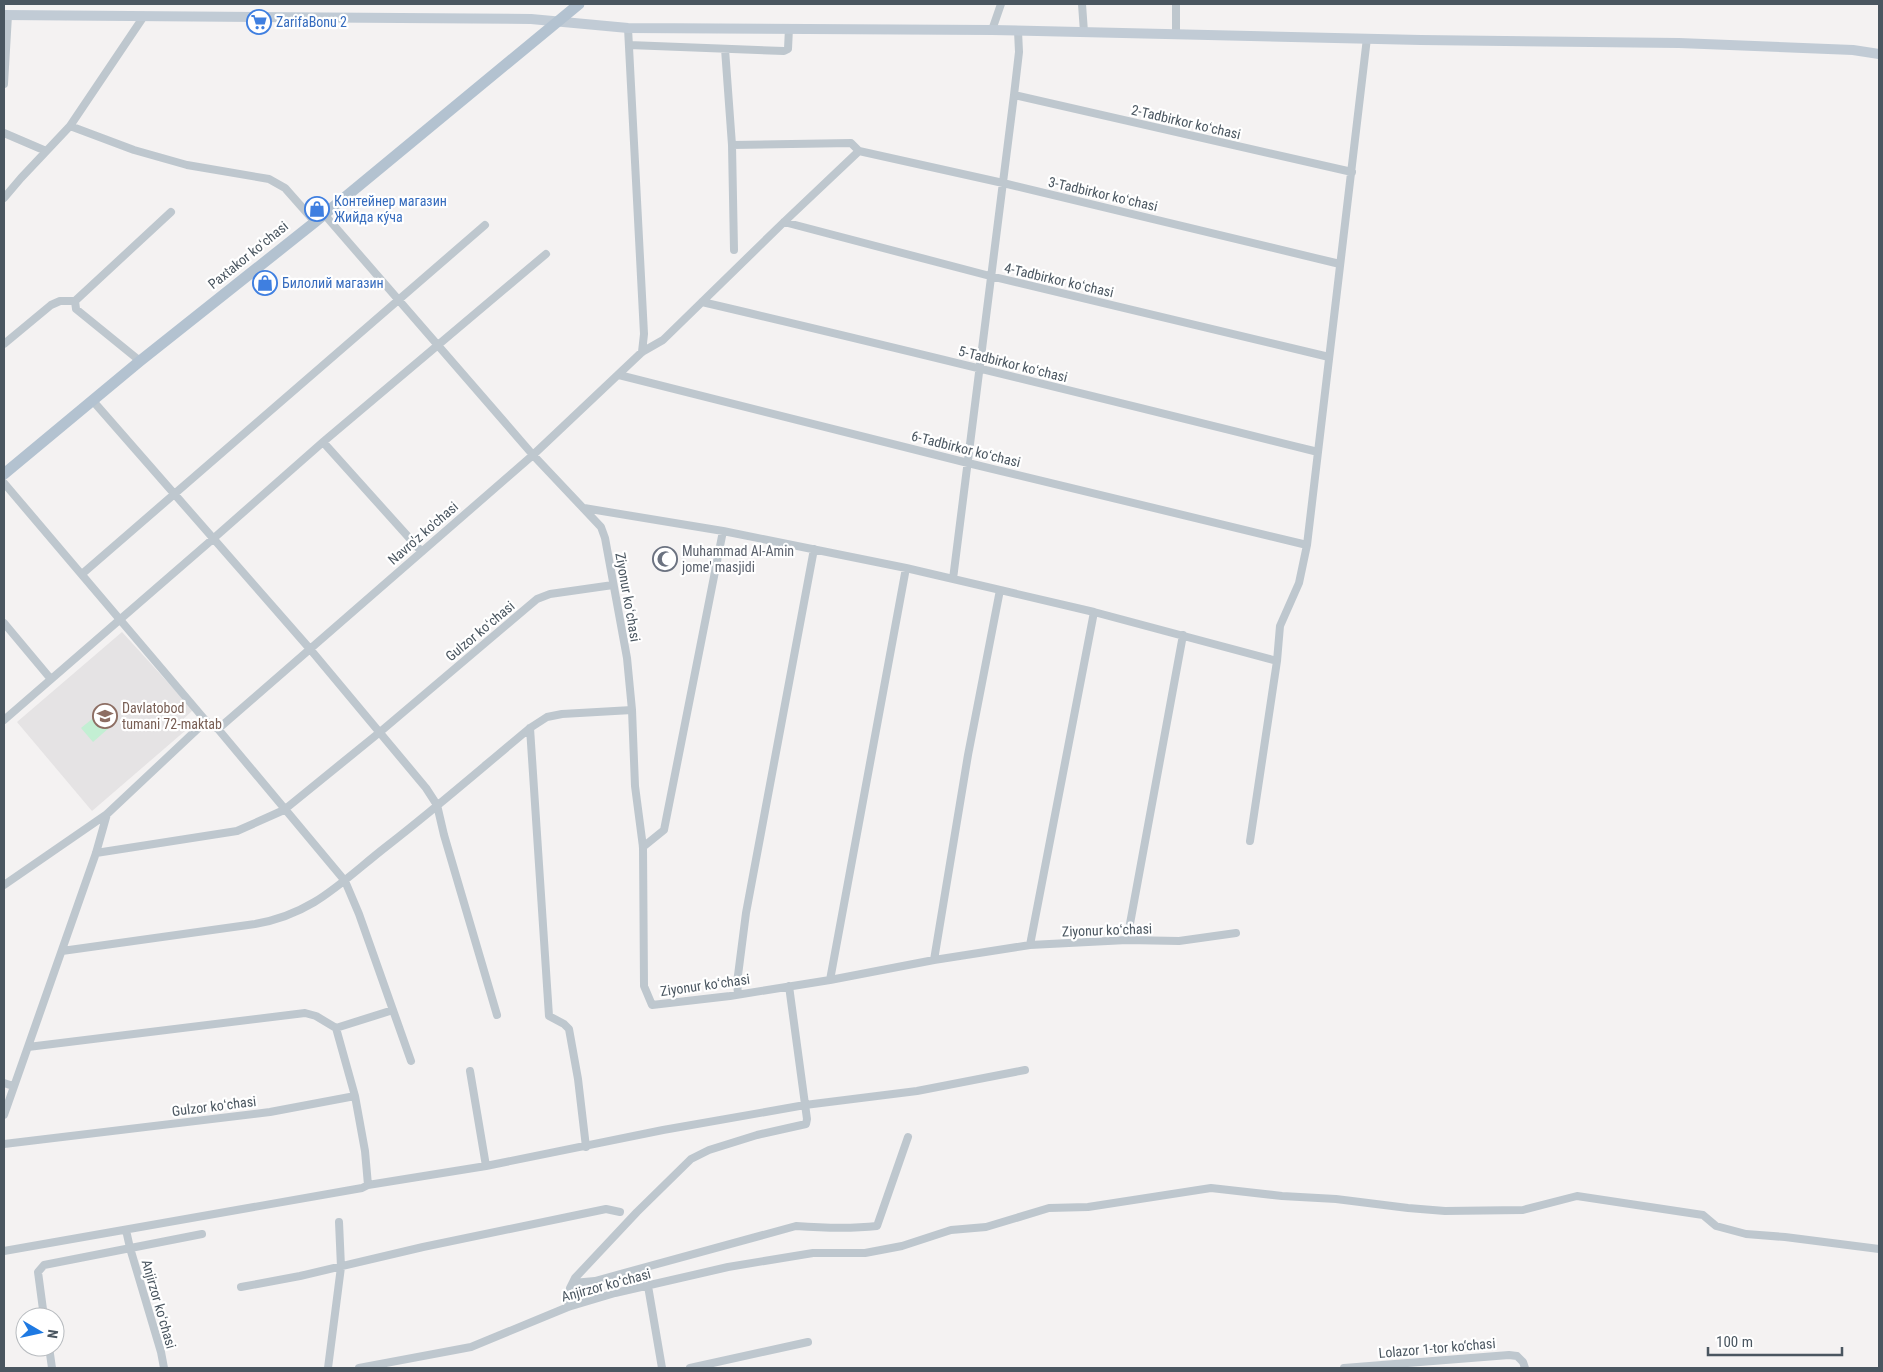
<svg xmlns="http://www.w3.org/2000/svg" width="1883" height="1372" font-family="'Roboto Condensed',sans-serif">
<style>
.education{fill:#e5e3e4}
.green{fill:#c3efd3}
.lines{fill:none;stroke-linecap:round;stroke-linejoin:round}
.minor{stroke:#bec7ce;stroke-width:8}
.secondary{stroke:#c1cbd5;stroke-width:10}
.primary{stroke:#b3c2d0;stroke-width:11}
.labels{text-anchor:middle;stroke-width:4.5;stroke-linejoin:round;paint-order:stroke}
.shop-label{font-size:14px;fill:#366cbe;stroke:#fff;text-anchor:start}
.street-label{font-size:14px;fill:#4a5660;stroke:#fff}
.worship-label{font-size:14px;fill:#5b616d;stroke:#fff;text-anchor:start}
.education-label{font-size:14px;fill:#785e54;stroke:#fff;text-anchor:start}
</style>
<rect width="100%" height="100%" fill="#f4f2f2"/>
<path class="education" d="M122,632L193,710L179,723L186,730L92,811L17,722Z"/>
<path class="green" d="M107,707L118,720L93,742L81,728Z"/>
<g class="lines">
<path class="minor" d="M1082,4L1084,32
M1176,4V34
M628,28L644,334L642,352
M992,30L1001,4
M629,45L784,51L788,49L789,28
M725,49L732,145L734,250
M4,84L8,15
M1014,95L1352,172
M70,126L134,150L187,165L269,179L285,188L315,222
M4,133L46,151
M732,145L851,143L859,151L1003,183L1340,264
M4,198L21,178L70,126L144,16
M324,214L533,455L601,527L605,538L627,658L632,710L635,786L643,847L644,986L652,1005L730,996L830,980L934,960L1030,945L1127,940L1179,941L1236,933
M784,222L990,276L1329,357
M702,302C908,350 1113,401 1318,452
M4,344L51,305L60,301H75
M140,361L76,309L75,301L171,212
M619,375L968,463L1307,545
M93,401L310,649L426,788L437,805L444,835L497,1015
M323,442L421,551
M4,483L206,721L218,729L345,881L359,914L411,1061
M584,508L723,531L906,568L1094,612L1277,661
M82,574L485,225
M953,579L1014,95L1019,52L1018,31
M4,623L50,678
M4,720L214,538L323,442L546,254
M530,728L549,1016L564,1024L569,1029L578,1079L586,1147
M218,729L533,455L642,352L663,340L784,222L859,151
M1250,841L1277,661L1280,626L1299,583L1307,545L1367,38
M643,847L664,830L723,531
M96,853L237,831L284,810L380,732L537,599L550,594L613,585
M4,885L107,814L206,721
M1127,940L1183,635
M1030,945L1094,612
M62,951L255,924C314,914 342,881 387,846C436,808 483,767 530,728L547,717L562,714L632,710
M934,960L968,755L1000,590
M830,980L906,568
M738,994L737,983L746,913L814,549
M28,1047L305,1013L316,1016L336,1028L393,1010
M470,1071L486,1166
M4,1083L13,1086
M355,1096L365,1151L368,1185L486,1166L663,1130L805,1105L917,1091L1025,1070
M4,1115L96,853L107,814
M4,1144L270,1112L355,1096L336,1028
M126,1230L130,1248L161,1352L164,1368
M4,1251L362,1188L368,1185
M573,1283L595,1281L796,1226C823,1228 850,1229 877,1226L908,1137
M648,1286L662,1368
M241,1287L300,1276L423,1247L606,1209L620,1212
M568,1307L570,1288L575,1278L637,1212L691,1159L709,1150L757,1135L806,1124L807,1119L789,986
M44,1317L38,1272L44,1265L202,1234
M49,1347L52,1368
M328,1368L341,1267L339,1222
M359,1368L471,1347L568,1307L615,1293L728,1267L813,1253H865L902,1246L951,1230L986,1227L1049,1208L1088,1207L1211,1188L1282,1196L1336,1199L1408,1208L1445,1211L1523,1210L1577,1196L1703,1215L1716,1226L1746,1234L1785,1237L1879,1249
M690,1368L808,1342
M1344,1368L1509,1355L1517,1356L1523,1362L1525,1368"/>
<path class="secondary" d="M4,15L531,19L628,28L992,30L1421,40L1679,43L1853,50L1879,54"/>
<path class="primary" d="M4,474L140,361L315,222L579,4"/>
</g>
<defs>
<symbol id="supermarket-ring" viewBox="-11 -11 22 22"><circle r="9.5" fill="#fff" stroke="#3f7fe0" stroke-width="1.5"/><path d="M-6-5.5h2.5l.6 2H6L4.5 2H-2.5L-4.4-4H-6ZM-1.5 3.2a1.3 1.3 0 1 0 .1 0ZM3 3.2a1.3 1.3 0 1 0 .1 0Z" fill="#3f7fe0"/></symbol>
<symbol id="shop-ring" viewBox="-11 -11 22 22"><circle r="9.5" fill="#fff" stroke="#3f7fe0" stroke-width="1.5"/><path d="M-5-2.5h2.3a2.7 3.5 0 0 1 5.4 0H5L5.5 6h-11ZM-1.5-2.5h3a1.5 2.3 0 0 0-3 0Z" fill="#3f7fe0"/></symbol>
<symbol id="mosque-ring" viewBox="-11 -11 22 22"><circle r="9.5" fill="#fff" stroke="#6b7280" stroke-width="1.5"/><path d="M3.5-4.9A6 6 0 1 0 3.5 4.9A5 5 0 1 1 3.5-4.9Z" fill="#6b7280"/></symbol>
<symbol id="school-ring" viewBox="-11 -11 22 22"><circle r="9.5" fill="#fff" stroke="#8d6e63" stroke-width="1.5"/><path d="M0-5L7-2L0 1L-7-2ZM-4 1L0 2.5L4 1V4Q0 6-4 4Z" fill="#8d6e63"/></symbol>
</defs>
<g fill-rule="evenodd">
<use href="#supermarket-ring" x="245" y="8" width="28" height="28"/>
<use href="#shop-ring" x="303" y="195" width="28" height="28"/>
<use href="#shop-ring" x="251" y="269" width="28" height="28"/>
<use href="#mosque-ring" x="651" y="545" width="28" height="28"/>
<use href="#school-ring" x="91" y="702" width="28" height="28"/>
</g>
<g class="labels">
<g class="shop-label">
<text x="276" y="27">ZarifaBonu 2</text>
<text x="334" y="206">Контейнер магазин<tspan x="334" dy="16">Жийда ку́ча</tspan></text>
<text x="282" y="288">Билолий магазин</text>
</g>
<g class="street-label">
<text transform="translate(1186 122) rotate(13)" y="5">2-Tadbirkor koʻchasi</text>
<text transform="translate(1103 194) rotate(13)" y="5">3-Tadbirkor koʻchasi</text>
<text transform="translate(248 255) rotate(-39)" y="5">Paxtakor koʻchasi</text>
<text transform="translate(1059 280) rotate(13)" y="5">4-Tadbirkor koʻchasi</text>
<text transform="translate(1013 364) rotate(14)" y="5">5-Tadbirkor koʻchasi</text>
<text transform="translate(966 449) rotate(14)" y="5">6-Tadbirkor koʻchasi</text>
<text transform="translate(423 533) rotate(-41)" y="5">Navro'z ko'chasi</text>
<text transform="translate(628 597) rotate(80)" y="5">Ziyonur koʻchasi</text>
<text transform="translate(480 631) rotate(-40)" y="5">Gulzor koʻchasi</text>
<text transform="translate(1107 930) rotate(-2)" y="5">Ziyonur koʻchasi</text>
<text transform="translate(705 985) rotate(-8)" y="5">Ziyonur koʻchasi</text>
<text transform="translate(214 1106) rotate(-7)" y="5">Gulzor koʻchasi</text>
<text transform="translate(606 1285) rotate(-15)" y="5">Anjirzor koʻchasi</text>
<text transform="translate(159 1304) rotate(74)" y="5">Anjirzor koʻchasi</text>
<text transform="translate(1437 1348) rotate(-5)" y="5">Lolazor 1-tor ko‘chasi</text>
</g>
<g class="worship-label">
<text x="682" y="556">Muhammad Al-Amin<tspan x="682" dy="16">jome' masjidi</tspan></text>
</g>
<g class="education-label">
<text x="122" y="713">Davlatobod<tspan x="122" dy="16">tumani 72-maktab</tspan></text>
</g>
</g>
<rect width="1883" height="1372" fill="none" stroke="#4a5660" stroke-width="10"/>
<g transform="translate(40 1332) rotate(99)"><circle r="24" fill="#ffffff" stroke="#b7bbbf"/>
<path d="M0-4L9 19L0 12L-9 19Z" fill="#1e79e2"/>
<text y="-8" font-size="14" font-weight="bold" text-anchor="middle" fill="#4a5660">N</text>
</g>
<path d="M1708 1347v8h134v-8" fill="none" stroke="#4a5660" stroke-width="2.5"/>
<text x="1716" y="1347" font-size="15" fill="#4a5660" stroke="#ffffff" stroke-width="4" paint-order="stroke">100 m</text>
</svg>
